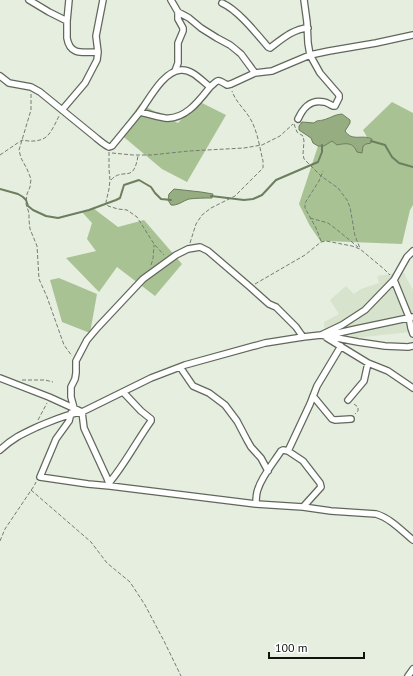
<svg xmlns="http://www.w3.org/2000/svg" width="413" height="676" font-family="'PT Sans',sans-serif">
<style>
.built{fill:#d7e3cd}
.forest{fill:#a9c294}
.water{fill:#95ad80;stroke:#6d7e5e}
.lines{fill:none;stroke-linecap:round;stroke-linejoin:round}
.stream{stroke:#6d7e5e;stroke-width:2}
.minor-casing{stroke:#60685b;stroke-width:8}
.path{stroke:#767c72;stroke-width:1;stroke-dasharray:4 2;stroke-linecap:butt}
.minor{stroke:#fff;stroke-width:5.5}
</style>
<rect width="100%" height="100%" fill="#e5eedf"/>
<path class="built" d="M403,272L413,290V336L411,332L353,338L348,329L325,334L324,322L339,314L330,300L346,286L354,294L361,289L379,283L377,276Z"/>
<path class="forest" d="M198,101L226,115L187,182L162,169L119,133L140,104L178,123Z
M392,102L413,113V205L410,210L402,244L326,241L321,242L310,226L299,204L318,146H324L332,141L337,145L347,143L355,147L363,146L366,144L371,143L372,139L367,137L363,130Z
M93,208L118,227L144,220L182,264L155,296L117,267L99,292L66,258L96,251L87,239L92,223L82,212Z
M59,278L97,294L90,333L62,322L50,280Z"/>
<path class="water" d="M342,114L350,120V123L345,131C352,142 362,134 372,139L371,143L366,144L363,146L362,153L357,152C353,142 346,143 337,145L332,141L324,146H318L313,143L311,138L299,130V126L302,122L314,123C317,120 319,121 323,120C331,118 333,115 342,114Z
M174,189L201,192L213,194L212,198C204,198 197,198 189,199C183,201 177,206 171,205L168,200L169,194Z"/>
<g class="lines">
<path class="stream" d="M371,141L385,145L392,157L399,163L413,167
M0,189L18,194L23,197L26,200L28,206L33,210L46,216L58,218L89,210L116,200L120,198L124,185L139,180L151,187L155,193L161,199L171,200
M211,196L244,200L253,199L262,195L276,180L318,162L322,152V145"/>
<defs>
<path id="minor" d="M29,0L49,12L67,21C67,27 67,32 67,38C70,56 83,52 98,52
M171,0L178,12L189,18L201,28L217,38L230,45L235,49L241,54L255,73
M222,3C238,10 256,33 268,47L270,48C282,39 293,29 308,28
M67,21L69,0
M175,71L178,63V43L183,31V28L178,19V12
M0,76L9,83L31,87L40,92L94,136C99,140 103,144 109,147L112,146C121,135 130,124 139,113C149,100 163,71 181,70C192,69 202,81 210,87C219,79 217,79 227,85L231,84L255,73L272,71L310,55L329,51L376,43L413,35
M62,110L85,83L97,60L98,52L96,36L103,0
M140,112C148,114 157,117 165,118C185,120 199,101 210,87
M298,119C303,108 310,99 324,102C327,102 330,105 333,106H335L339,98V95L320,73L310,55L308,43L307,22L304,0
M413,251L407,257L394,280L409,317L411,328L413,334
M321,335L342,325L365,310L394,280
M329,335L356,329L413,317
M327,338L368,363L388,371L413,388
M180,367L193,386L209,393L225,405L237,421L247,440L251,447L261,458L268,471
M0,378L49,397L82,412L151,378L185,365L265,343L303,337L321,335L358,342L385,346L408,347L413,346
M313,396L332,419L335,420L351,419
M348,400L364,381L368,363
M74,408L71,397V387L75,379L76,373V361L87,340L98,327L143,279L176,255L188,249L200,247L208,251L250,287L269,304L276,307L296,327L303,337
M71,413L69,421L56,439L40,477L88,484L110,486
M0,450C13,438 22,434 37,427C52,421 66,414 82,412L84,428L107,478L110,486L256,504L303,507L321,487L320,483L303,461L288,451
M109,483C125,464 136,442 151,421V419L141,411L123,392
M256,504C256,499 256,494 258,489C262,476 274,462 281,451L283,450L288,451L310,404L317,386L341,346
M303,507L331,511L376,514C390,518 402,531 413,540
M408,676L413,669"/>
</defs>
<use href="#minor" class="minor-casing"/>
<path class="path" d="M31,94V110L19,150L21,158L27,169L31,179L30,187L27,194L26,204L29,213V220L30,229L37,246L39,279L47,297L64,345L72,356
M294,124L297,132L303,136L304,141L303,154L304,159L321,176L338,188L347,200L350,207L355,236L360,248
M109,152V169L110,180L109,189L106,202L108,206L118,209L127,210L137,217L154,244L164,255
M112,153L133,155H151L189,151L244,148L262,145L280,136L293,124
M0,155L22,140C31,142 43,142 49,134C53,129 56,122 59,116
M111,180C124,166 133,185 138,156
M310,218L328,223L336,229L358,247
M321,241L316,228L305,208V203L319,181L323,171
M190,243L196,224L202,215L211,208L235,196L263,168V161C260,149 258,134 252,122C247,111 236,103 232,91
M151,265L153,259L154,245
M255,284L305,255L321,242L326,241L352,246L360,249L384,269L390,275
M22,380H45L53,382
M354,404L358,407V411L355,414
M38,420L47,403
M31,490L91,542L107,563L130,582L145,605L164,641L181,676
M0,541L5,529L34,486L36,482"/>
<use href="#minor" class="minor"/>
</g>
<path d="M269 652v6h95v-6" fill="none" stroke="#0f120d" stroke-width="2"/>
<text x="275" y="652" font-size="12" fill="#0f120d" stroke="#ffffff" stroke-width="3" paint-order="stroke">100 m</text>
</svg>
